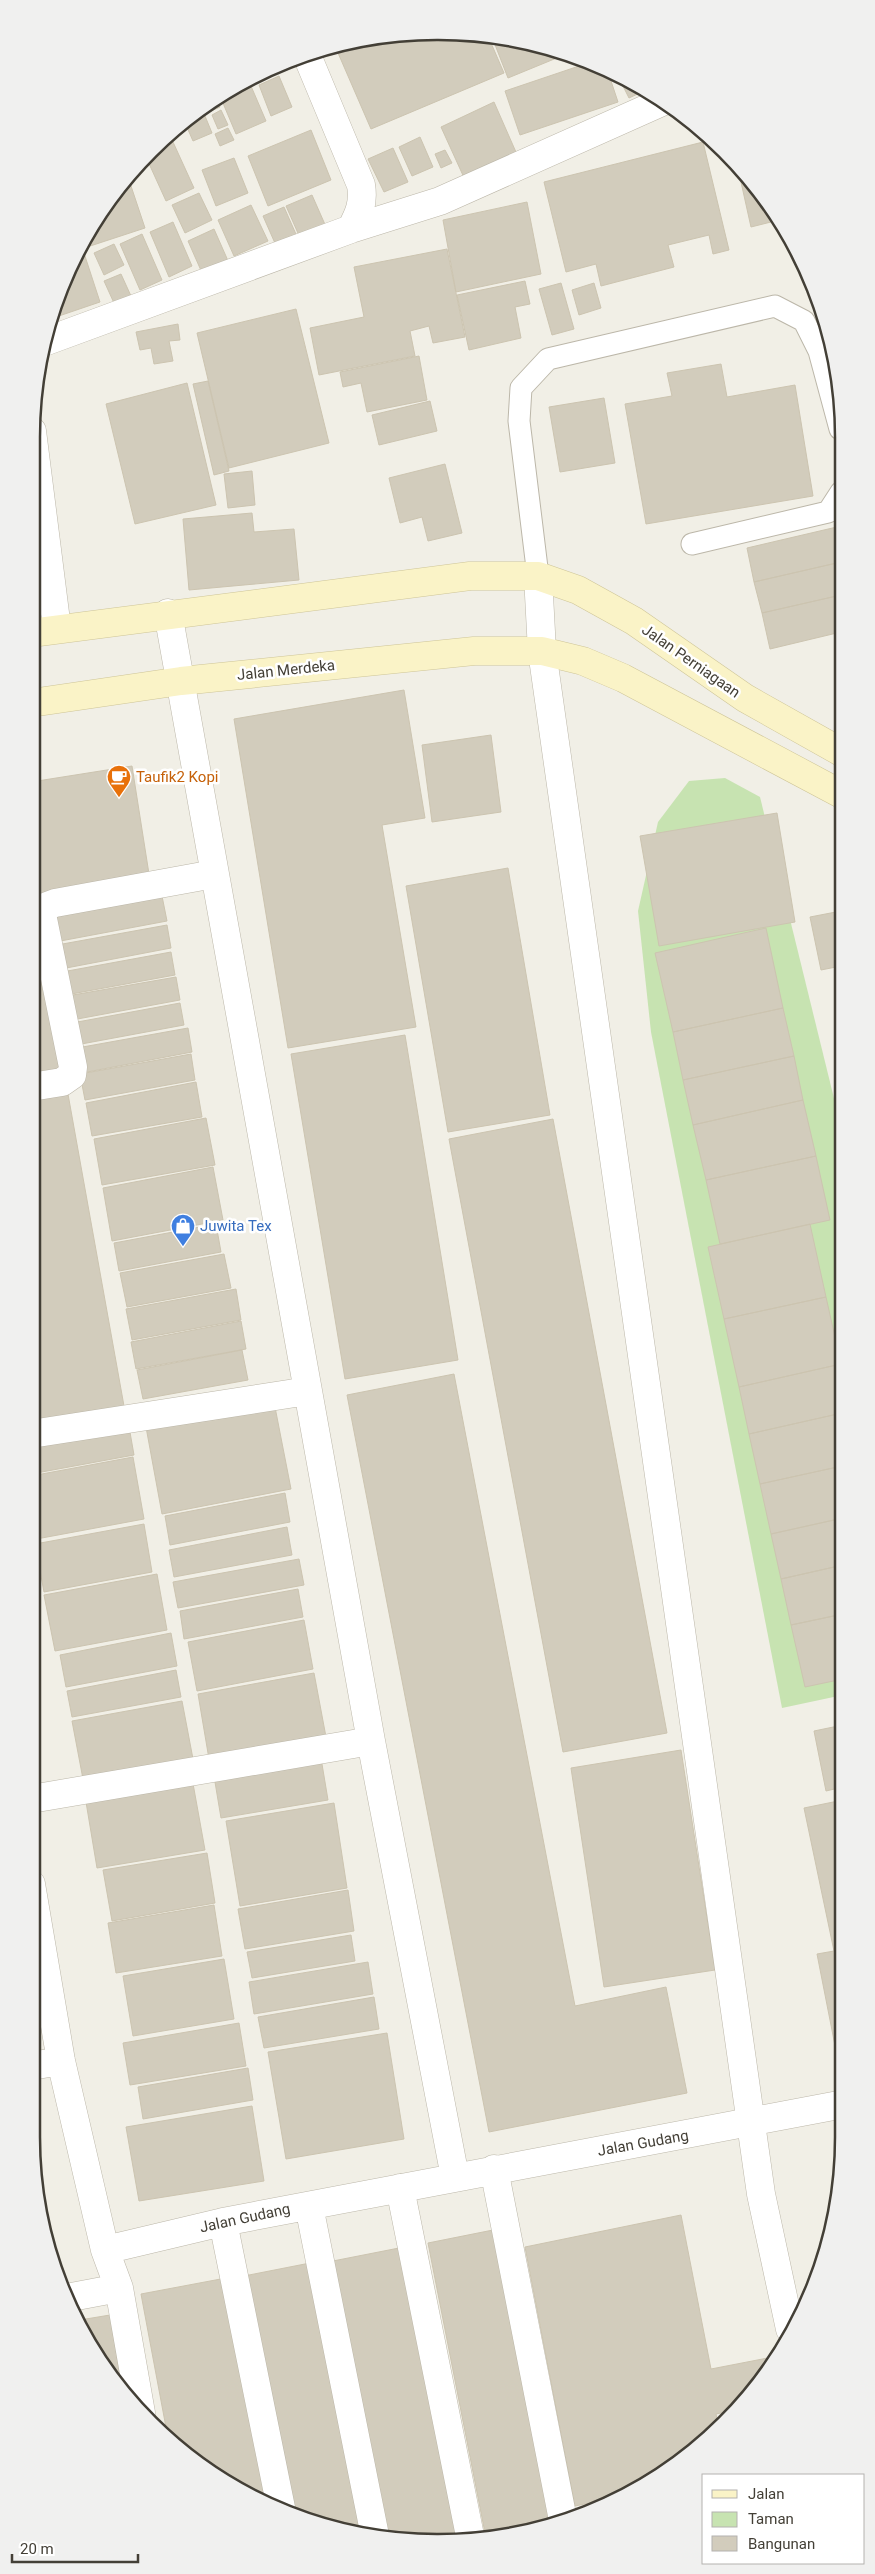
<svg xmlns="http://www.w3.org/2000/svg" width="875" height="2574" font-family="Roboto,sans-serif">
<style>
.green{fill:#c7e3b1}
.building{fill:#d2ccbc;stroke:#ccc4b0}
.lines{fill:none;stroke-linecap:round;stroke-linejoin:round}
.lane-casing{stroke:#bcb7a9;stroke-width:23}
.street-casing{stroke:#bcb7a9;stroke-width:29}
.secondary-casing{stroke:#cec598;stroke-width:29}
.lane{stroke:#fff;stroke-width:21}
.street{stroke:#fff;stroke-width:28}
.secondary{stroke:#faf3c7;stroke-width:28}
.labels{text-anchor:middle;stroke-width:5;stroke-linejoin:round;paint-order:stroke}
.street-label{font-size:15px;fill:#433f36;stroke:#fff}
.food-label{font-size:15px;fill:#c56008;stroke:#fff;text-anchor:start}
.shop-label{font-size:15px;fill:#366cbe;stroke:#fff;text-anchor:start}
.rim{fill:none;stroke:#433f36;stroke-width:2.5}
</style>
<rect width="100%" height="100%" fill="#f1efe6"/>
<path class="green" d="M725,778L760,797L842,1131L843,1695L782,1708L651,1032L638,911L658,822L689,781Z"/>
<path class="building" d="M464,32L488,36L504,73L371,129L335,46L384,35Z
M492,37L542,45L564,55L508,78Z
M585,64L609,75L618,102L520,135L505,91Z
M273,68L276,74L256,83L254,77Z
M279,76L292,107L271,116L259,85Z
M248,79L266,121L236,134L220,96Z
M620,80L644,91L629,98Z
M216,99L220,107L209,112L206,106Z
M494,102L519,159L466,182L441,127Z
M221,110L228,125L218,129L212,115Z
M205,116L212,133L193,141L186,125Z
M228,128L234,140L220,146L215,134Z
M311,130L331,180L268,206L248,156Z
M420,137L433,167L412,176L399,147Z
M173,142L194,188L166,201L146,157L151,152Z
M703,142L729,250L713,254L709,235L668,245L674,267L601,286L596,264L566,272L544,182Z
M393,148L408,182L384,192L368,159Z
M445,150L452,163L441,168L435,154Z
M234,158L248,193L216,206L202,170Z
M737,164L743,170L775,221L751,227Z
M128,177L145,228L78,250L115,190Z
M199,193L212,220L185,233L172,205Z
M312,195L327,229L301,240L286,206Z
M527,202L541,274L456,292L443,220Z
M251,205L268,241L234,256L218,220Z
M284,207L299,241L278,250L263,216Z
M173,222L192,266L169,277L150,232Z
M214,229L229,263L203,275L188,241Z
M142,234L162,280L140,290L120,244Z
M114,244L124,265L104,275L94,253Z
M447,249L465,337L433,343L429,326L410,331L415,356L319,375L310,328L364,317L354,267Z
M83,250L100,302L50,319L73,258L77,252Z
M121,274L131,296L114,303L104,281Z
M525,281L530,304L515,307L521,338L469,350L457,295Z
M561,283L574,329L552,335L539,289Z
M594,283L601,308L579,315L572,290Z
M296,309L329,443L229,468L197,333Z
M178,324L180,340L169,341L173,361L154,364L151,348L140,350L136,332Z
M419,356L427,400L367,412L361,383L343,387L340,372Z
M721,364L727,397L795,385L813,496L646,524L625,404L672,396L667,373Z
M208,381L229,471L214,475L193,384Z
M187,383L216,505L135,524L106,404Z
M604,398L615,463L560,472L549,407Z
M430,401L437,431L379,445L372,415Z
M445,464L462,533L428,541L422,517L400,523L389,478Z
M252,471L255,505L228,508L224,474Z
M252,513L254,532L294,529L299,580L189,590L183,519Z
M841,526V562L754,582L747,548Z
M841,562V595L762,613L754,582Z
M841,595V632L770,649L762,613Z
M404,690L425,818L382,825L416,1027L288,1048L234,719Z
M491,735L501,812L432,822L422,745Z
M132,766L149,874L35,895L63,1069L31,1075V782Z
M777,813L795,922L659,946L640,836Z
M508,868L550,1115L448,1132L406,886Z
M162,896L167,921L55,942L51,917Z
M841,911V966L821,970L810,917Z
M167,925L171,948L61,969L57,945Z
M766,928L783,1008L673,1032L655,953Z
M171,952L175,975L66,995L62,972Z
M176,977L180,1000L72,1020L67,996Z
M180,1003L184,1025L76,1045L72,1023Z
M783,1008L794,1056L683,1080L673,1032Z
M188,1028L192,1052L82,1073L77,1048Z
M405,1035L458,1360L345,1379L291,1054Z
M191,1054L195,1080L85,1100L80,1074Z
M794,1056L803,1100L693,1125L683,1080Z
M196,1082L202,1117L92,1136L86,1103Z
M66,1083L124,1406L31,1423V1090Z
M803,1100L816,1156L706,1180L693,1125Z
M206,1118L215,1165L102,1185L94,1139Z
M553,1119L667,1733L563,1752L449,1139Z
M816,1156L830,1220L720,1244L706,1180Z
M213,1167L223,1220L112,1241L103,1188Z
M216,1224L221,1252L119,1271L114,1243Z
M810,1224L826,1297L724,1319L708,1247Z
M224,1254L231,1288L127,1307L120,1273Z
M236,1289L241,1320L132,1340L126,1309Z
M826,1297L841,1364L739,1387L724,1319Z
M241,1321L246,1349L136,1369L131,1342Z
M242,1350L248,1380L143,1399L137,1370Z
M841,1364L842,1413L749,1434L739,1387Z
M454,1374L575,2006L666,1987L687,2093L489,2132L347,1395Z
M274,1402L291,1489L162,1514L146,1427Z
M842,1413V1466L760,1484L749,1434Z
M128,1421L134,1455L31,1474V1440Z
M133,1457L144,1519L31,1540V1476Z
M842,1466L843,1518L771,1534L760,1484Z
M285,1493L290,1522L170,1545L165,1516Z
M843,1518V1565L781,1579L771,1534Z
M144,1524L152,1572L44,1592L35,1544Z
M287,1527L292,1555L174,1577L169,1550Z
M299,1559L304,1585L178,1608L173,1582Z
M843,1565V1614L791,1625L781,1579Z
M157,1574L167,1630L55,1651L44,1595Z
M298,1589L303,1617L184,1639L180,1611Z
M843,1614V1679L805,1687L791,1625Z
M304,1620L313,1669L197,1691L188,1642Z
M171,1633L177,1666L66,1687L60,1655Z
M176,1670L181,1697L72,1717L67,1691Z
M314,1673L326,1737L209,1759L198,1694Z
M182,1701L193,1759L83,1779L72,1721Z
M843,1725V1787L826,1791L814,1731Z
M681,1750L715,1970L604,1987L571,1768Z
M321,1758L328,1800L221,1818L214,1776Z
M192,1778L205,1850L97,1868L85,1796Z
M843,1800L844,2070L840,2071L817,1954L834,1951L804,1808Z
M334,1803L347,1888L240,1906L226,1821Z
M207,1853L215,1903L112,1921L103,1870Z
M348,1890L354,1931L245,1949L238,1909Z
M214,1905L222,1956L116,1973L108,1923Z
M351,1935L355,1961L252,1978L247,1952Z
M224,1959L234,2019L133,2036L123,1976Z
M368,1962L373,1994L254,2014L249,1982Z
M374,1997L379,2029L264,2048L258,2017Z
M239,2023L246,2066L130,2085L123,2043Z
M387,2033L404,2139L286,2159L268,2052Z
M248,2068L253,2100L143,2119L138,2087Z
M252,2106L264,2181L139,2201L126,2127Z
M681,2215L711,2369L778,2356L736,2410L716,2414L719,2428L663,2474L609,2499L575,2506L525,2247Z
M493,2230L552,2525L542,2529L486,2538L428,2243Z
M399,2248L458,2542L389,2539L333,2261Z
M310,2263L363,2533L291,2511L244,2276Z
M226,2278L269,2504L258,2501L190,2459L168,2438L141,2294Z
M110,2315L122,2387L80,2320Z"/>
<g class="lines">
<defs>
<path id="lane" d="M692,544L828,512L841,492
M538,576L519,421L521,388L548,359L775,306L804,321L819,351L840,429"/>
<path id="street" d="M351,229L440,201L664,101
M44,342L351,229C359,214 364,203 361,185L306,53
M32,431L57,629
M538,576L542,651L761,2194L790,2329
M168,613L371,1741L455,2177
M31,1087L62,1082L72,1075L73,1067L42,914L47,906L55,903L214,874
M31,1434L308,1391
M31,1799L371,1741
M31,1884L61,2061L105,2250L223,2222L844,2104
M31,2066L61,2061
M494,2169L563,2520
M400,2188L471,2541
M309,2206L375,2536
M223,2222L281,2508
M105,2250L119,2288L141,2413
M66,2298L119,2288"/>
<path id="secondary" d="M31,633L470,576H538L578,590L634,621L745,698L841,752
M31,703L181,681L474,651H542L583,661L623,678L841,794"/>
</defs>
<use href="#lane" class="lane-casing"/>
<use href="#street" class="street-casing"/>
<use href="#secondary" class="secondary-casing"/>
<use href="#lane" class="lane"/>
<use href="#street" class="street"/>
<use href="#secondary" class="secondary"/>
</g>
<defs>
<symbol id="cafe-pin" viewBox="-11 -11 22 30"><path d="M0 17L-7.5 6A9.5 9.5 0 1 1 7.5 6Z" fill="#e8710a" stroke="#fff"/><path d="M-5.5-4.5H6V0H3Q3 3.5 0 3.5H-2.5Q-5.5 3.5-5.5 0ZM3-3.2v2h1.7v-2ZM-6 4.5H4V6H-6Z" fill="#fff"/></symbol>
<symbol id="shop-pin" viewBox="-11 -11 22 30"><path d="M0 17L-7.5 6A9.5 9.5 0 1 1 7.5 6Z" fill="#3f7fe0" stroke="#fff"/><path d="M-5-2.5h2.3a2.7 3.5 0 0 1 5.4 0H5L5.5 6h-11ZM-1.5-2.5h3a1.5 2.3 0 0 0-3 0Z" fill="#fff"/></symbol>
</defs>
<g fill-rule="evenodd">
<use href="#cafe-pin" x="105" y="763" width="28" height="38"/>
<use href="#shop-pin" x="169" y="1212" width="28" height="38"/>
</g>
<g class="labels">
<g class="street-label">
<text transform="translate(691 661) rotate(35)" y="5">Jalan Perniagaan</text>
<text transform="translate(286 670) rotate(-6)" y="5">Jalan Merdeka</text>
<text transform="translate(643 2143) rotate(-10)" y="5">Jalan Gudang</text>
<text transform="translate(245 2218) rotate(-12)" y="5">Jalan Gudang</text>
</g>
<g class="food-label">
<text x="136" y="782">Taufik2 Kopi</text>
</g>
<g class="shop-label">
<text x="200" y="1231">Juwita Tex</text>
</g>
</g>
<path d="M0 0H875V2574H0ZM437 40H438A397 397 0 0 1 835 437V2137A397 397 0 0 1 438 2534H437A397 397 0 0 1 40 2137V437A397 397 0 0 1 437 40Z" fill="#f0f0ef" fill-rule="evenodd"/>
<path class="rim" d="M437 40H438A397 397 0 0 1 835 437V2137A397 397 0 0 1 438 2534H437A397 397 0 0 1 40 2137V437A397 397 0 0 1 437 40Z"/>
<rect x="702" y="2474" width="162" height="90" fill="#ffffff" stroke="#b4b2af"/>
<rect x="712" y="2490" width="25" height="8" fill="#faf3c7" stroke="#b4b2af"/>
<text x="748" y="2499" font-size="15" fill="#433f36">Jalan</text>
<rect x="712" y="2512" width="25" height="15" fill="#c7e3b1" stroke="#b4b2af"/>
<text x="748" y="2524" font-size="15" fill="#433f36">Taman</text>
<rect x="712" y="2536" width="25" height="15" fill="#d2ccbc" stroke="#b4b2af"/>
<text x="748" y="2549" font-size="15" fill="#433f36">Bangunan</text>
<path d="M12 2554v8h126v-8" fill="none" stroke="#433f36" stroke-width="2.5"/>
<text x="20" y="2554" font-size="15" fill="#433f36" stroke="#ffffff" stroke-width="4" paint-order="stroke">20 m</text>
</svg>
